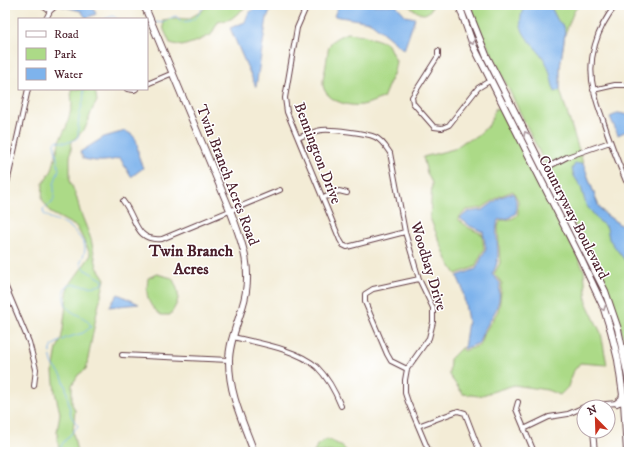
<svg xmlns="http://www.w3.org/2000/svg" width="634" height="457" font-family="'IM FELL DW Pica',serif">
<style>
.green{fill:#acda87;stroke:#7b7c59}
.water{fill:#7eb3ec;stroke:#64698c}
.lines{fill:none;stroke-linecap:round;stroke-linejoin:round}
.stream{stroke:#7eb3ec;stroke-width:1}
.street-casing{stroke:#633e45;stroke-width:6}
.secondary-casing{stroke:#633e45;stroke-width:8}
.street{stroke:#fff;stroke-width:4}
.secondary{stroke:#fff;stroke-width:6}
.oneway{stroke:#ae9aa0}
.labels{text-anchor:middle;stroke-width:3;stroke-linejoin:round;paint-order:stroke}
.street-label{font-size:15px;fill:#4a1f2b;stroke:#fff}
.neighbourhood-label{font-size:16px;font-weight:bold;fill:#4a1f2b;stroke:#fff}
</style>
<rect width="100%" height="100%" fill="#fff"/>
<filter id="ink" filterUnits="userSpaceOnUse"><feTurbulence type="fractalNoise" baseFrequency=".025" numOctaves="2"/><feDisplacementMap in="SourceGraphic" scale="8" xChannelSelector="R" yChannelSelector="G"/><feConvolveMatrix kernelMatrix="1 2 1 2 8 2 1 2 1" color-interpolation-filters="sRGB"/></filter>
<filter id="wash" filterUnits="userSpaceOnUse"><feTurbulence type="fractalNoise" baseFrequency=".012" numOctaves="4" result="noise"/><feDisplacementMap in="SourceGraphic" scale="16" xChannelSelector="R" yChannelSelector="G"/><feGaussianBlur stdDeviation="0.9" result="paint"/><feColorMatrix in="noise" values="0 0 0 0 0 0 0 0 0 0 0 0 0 0 0 0 0 1.4 0 .05"/><feComposite in="paint" operator="in"/></filter>
<g filter="url(#wash)">
<rect width="100%" height="100%" fill="#f3ecd6"/>
<path class="green" d="M208,5H248L231,19L218,22L211,35L195,42L182,46L170,43L164,30L163,20L174,18L188,19L202,11Z
M408,5H433C426,21 417,12 408,5Z
M471,5H580L574,11L565,34L560,67V90L583,163L599,207L605,214L629,231V361L619,322L609,295L476,22Z
M348,33L363,35L387,43L396,61L394,72L383,98C376,100 369,104 362,105C351,107 329,102 324,89C321,81 325,73 326,65C329,45 327,40 348,33Z
M71,89H95L97,101L92,110L85,129L72,141L70,158V181L77,198L80,211L91,239L97,267L105,279L97,312L86,369L78,375L72,385V404L75,410L73,432L77,452H59L57,432L60,413L55,392L53,372L57,348L61,340L63,329L68,287L91,255L77,227L51,213L42,199L43,184L52,170L60,139L66,128L72,106Z
M502,107L584,270L587,304L601,333L607,365L580,363L572,373L568,387L560,395L547,390L514,385L479,396L463,394L449,375L450,359L462,347V350L464,351L480,345L483,335L498,311L500,301L502,283L494,274L500,263L498,227L500,221C507,219 512,221 518,214V200L513,191L500,196L482,208L467,210L459,217L458,219L469,228L482,234L484,249L475,267L456,274L448,262L430,218L432,183L427,173L423,157L454,149L465,141L476,137L489,125L495,109Z
M157,274L172,278C181,294 180,300 170,315H161C146,303 146,296 148,278Z
M327,439L340,445L346,450V452H314L317,445Z"/>
<path class="water" d="M63,5H92L96,14L86,18L81,11L61,6Z
M258,5H273L267,18L256,87L230,28L245,22L248,14Z
M339,5H396L406,16L415,18L404,50L370,22L334,16Z
M525,5H550L558,21L564,26L565,34L560,67V90L555,92C551,83 551,73 547,65C537,42 510,35 525,5Z
M619,113L629,115V130L618,135L610,117Z
M125,131C137,136 137,141 138,151C138,157 141,163 143,168L131,177L120,158C108,162 96,162 84,159L80,152L104,137Z
M583,163L599,207L605,214L629,231V266L609,239L607,228L600,222L586,205L581,187L574,176L572,169L575,164Z
M513,193L516,200V213L509,218L498,220C493,239 504,256 492,274L500,283L499,300L496,310L482,334L479,343L464,349L468,321L462,287L457,276L476,269L486,249L483,232L470,226L460,218L468,212L483,210L501,197Z
M118,294L139,304L109,307Z"/>
<g class="lines">
<path class="stream" d="M217,5L219,6L226,5
M105,19L113,16L117,19
M155,22C167,25 167,18 176,16L182,22C196,21 198,16 204,5
M58,452L63,443L78,426L71,416L66,388L62,376L52,363L50,352L53,345L66,338L83,333L91,327C86,312 64,317 64,296C64,293 63,290 66,287C74,280 89,291 103,284V280L87,271L80,263C82,259 85,253 85,248C85,241 70,225 64,223C56,220 50,219 44,214L43,209L52,203L54,199V184L59,169L54,143L57,141C65,143 72,143 78,137C78,131 78,124 79,118C80,107 86,100 83,89"/>
</g>
</g>
<g filter="url(#ink)">
<g class="lines">
<defs>
<path id="street" d="M41,5L50,11
M307,5L297,28L285,98L287,112L340,240L343,245L347,247L405,232
M616,5C597,28 586,60 594,91C596,100 599,109 602,117C609,139 617,160 626,181L629,184
M46,19L50,11L57,5
M438,51V56L412,97L413,103L434,127L442,128L449,125L478,88L491,80
M147,84L173,73
M127,89L134,90L136,89
M593,90L615,85H629
M298,138C305,135 314,131 322,130C332,129 366,133 375,137C382,140 386,147 390,153L405,232L419,279L433,308V322L429,338L407,369L405,380V393L408,402L429,452
M544,169L567,157L610,142
M5,192L28,89
M323,198L339,191L347,193
M123,201C137,219 135,242 162,239L280,190
M5,285L29,342L36,369L34,386
M233,337C258,343 297,349 317,367C328,378 335,391 341,406
M122,355L229,360
M407,369L391,361L387,354L365,302V294L373,289L419,279
M518,402L516,409L534,452
M585,407L594,405L629,402
M418,426L458,411L465,413L480,452
M524,429L549,417L568,414L584,407
M593,431L595,452"/>
<path id="secondary" d="M144,5L230,210C243,244 254,272 242,308C237,325 229,343 229,361C229,394 243,422 254,452
M459,5L473,45L579,255L603,306L611,331L618,360L624,402L627,452
M466,5L486,55L605,291L618,329L629,382
M617,403L622,399L623,394"/>
</defs>
<use href="#street" class="street-casing"/>
<use href="#secondary" class="secondary-casing"/>
<use href="#street" class="street"/>
<use href="#secondary" class="secondary"/>
</g>
<defs><path id="oneway-chevron" d="M-2-3.5L2.5 0L-2 3.5" fill="none" stroke-width="1.6" stroke-linecap="round" stroke-linejoin="round"/></defs>
<g class="oneway">
<use href="#oneway-chevron" transform="translate(472 42) rotate(68)"/>
<use href="#oneway-chevron" transform="translate(526 134) rotate(-117)"/>
<use href="#oneway-chevron" transform="translate(603 308) rotate(70)"/>
</g>
</g>
<g class="labels">
<g class="street-label">
<text transform="translate(318 153) rotate(69)" y="5">Bennington Drive</text>
<text transform="translate(228 175) rotate(69)" y="5">Twin Branch Acres Road</text>
<text transform="translate(574 217) rotate(63)" y="5">Countryway Boulevard</text>
<text transform="translate(429 266) rotate(73)" y="5">Woodbay Drive</text>
</g>
<g class="neighbourhood-label">
<text x="191" y="256">Twin Branch<tspan x="191" dy="18">Acres</tspan></text>
</g>
</g>
<rect width="634" height="457" fill="none" stroke="#fff" stroke-width="20"/>
<rect x="18" y="18" width="130" height="72" fill="#ffffff" stroke="#b7a5aa"/>
<rect x="26" y="31" width="20" height="6" fill="#ffffff" stroke="#b7a5aa"/>
<text x="54" y="38" font-size="12" fill="#4a1f2b">Road</text>
<rect x="26" y="48" width="20" height="12" fill="#acda87" stroke="#b7a5aa"/>
<text x="54" y="58" font-size="12" fill="#4a1f2b">Park</text>
<rect x="26" y="68" width="20" height="12" fill="#7eb3ec" stroke="#b7a5aa"/>
<text x="54" y="78" font-size="12" fill="#4a1f2b">Water</text>
<g transform="translate(596 419) rotate(337)"><circle r="19" fill="#ffffff" stroke="#b7a5aa"/>
<path d="M0-3L7 15L0 10L-7 15Z" fill="#c8321e"/>
<text y="-6" font-size="11" font-weight="bold" text-anchor="middle" fill="#4a1f2b">N</text>
</g>
</svg>
